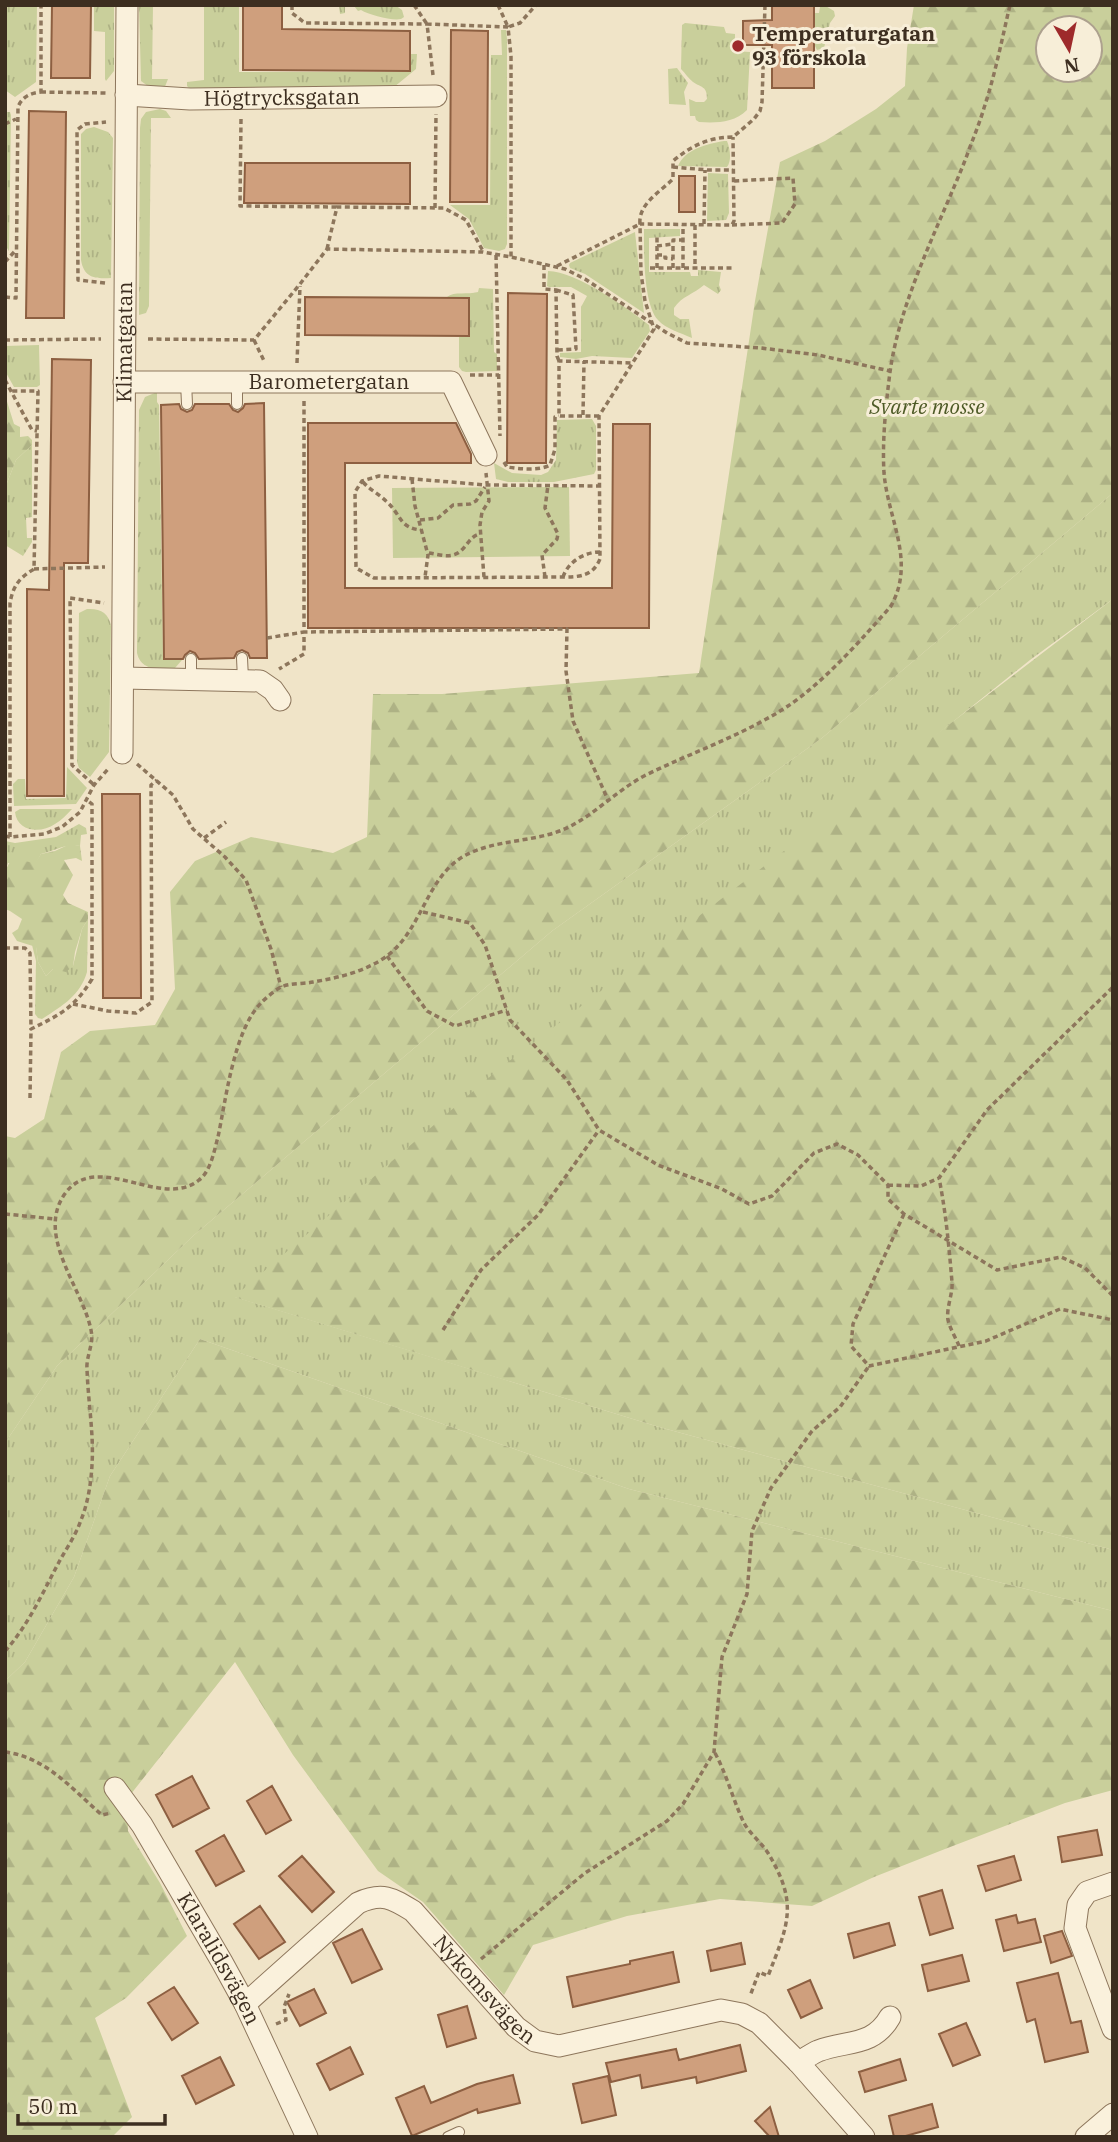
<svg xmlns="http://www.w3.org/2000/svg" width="1118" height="2142" font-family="'IBM Plex Serif',serif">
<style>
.grass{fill:url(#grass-tufts)}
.forest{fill:url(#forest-firs);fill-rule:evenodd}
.park{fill:#c9cf9b}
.building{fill:#cf9f7d;stroke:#8d5f41;stroke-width:2}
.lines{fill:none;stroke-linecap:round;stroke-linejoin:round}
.lane-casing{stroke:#8d765c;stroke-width:12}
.street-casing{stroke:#8d765c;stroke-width:23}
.path{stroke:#8d765c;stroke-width:3.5;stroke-dasharray:5 3.5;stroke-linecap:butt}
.lane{stroke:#faf1dc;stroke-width:10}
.street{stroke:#faf1dc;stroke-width:21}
.poi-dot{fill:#9e2a2b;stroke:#f7eed8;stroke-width:2.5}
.labels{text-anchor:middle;stroke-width:6;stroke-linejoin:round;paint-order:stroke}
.poi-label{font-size:21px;font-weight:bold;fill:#3d2e20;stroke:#f7eed8;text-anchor:start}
.street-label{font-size:21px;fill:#3d2e20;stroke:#f7eed8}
.park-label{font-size:21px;font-style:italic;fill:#4d5a26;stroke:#f7eed8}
</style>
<defs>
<pattern id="grass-tufts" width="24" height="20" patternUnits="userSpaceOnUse" patternTransform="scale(1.75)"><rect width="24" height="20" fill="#c9cf9b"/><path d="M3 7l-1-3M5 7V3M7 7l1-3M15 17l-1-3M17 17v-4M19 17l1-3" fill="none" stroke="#aeb285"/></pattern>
<pattern id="forest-firs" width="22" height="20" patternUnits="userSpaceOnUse" patternTransform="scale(1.75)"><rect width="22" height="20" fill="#c9cf9b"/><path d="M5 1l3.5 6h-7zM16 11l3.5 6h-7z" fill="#aeb285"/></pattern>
</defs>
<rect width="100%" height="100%" fill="#f0e4c8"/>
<path class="grass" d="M5,5H37L36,82L15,97L5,90Z
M94,5H114V71L106,81L105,79V32L94,31Z
M139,5H153L152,79H168L164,89H152L141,81Z
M204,5H239V72H410L411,54H417L416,69L388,92L190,89L187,86V82L204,80Z
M339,5H395L402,10L404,17L401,19C392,21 369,15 361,10L358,11L354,6L345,7V13L340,14Z
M824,5L834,11L835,16L830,23L824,48L817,50L815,46V13H819L820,7Z
M685,23L724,27L726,33L735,34V51L750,52L747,110C734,123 716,123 699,122L696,120L695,116H690L689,99L696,102H704L707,99C707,86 702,88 693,82C689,79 685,73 681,69L682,25Z
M501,30H506L507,39V244L505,249L499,251L484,248L469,219L450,205H490L491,55H502Z
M677,68L688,83L684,92L686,105L669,104L668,69Z
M160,109L166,111L171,118H151L149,306L146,313L139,315L140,128L141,119L146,112Z
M5,112H10L11,115L9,251L5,245Z
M94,127L108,132L113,138L111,278C95,279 84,278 81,260V134L86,129Z
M724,141H727C730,148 732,161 727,167L678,166C685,149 707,144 724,141Z
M708,173L728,174L729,213L726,220L707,221Z
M644,229H680V236L649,238V272H690L691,276H698V270L721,272L719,285L721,290L718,294L704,285C694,294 682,296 674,308V315L680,319H689L692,338C681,333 666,329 658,320C643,304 644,251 644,229Z
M635,232L644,313L585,274L570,268L569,265L570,263Z
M548,271C577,272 626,307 649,325L650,331L632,358L592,356L576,359L560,357V353L581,352V307L587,296L571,287H549L547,286Z
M479,288L493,289L494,352L497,354V371L466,372L462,371L459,367V337H470V297H447C454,291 468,295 478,292Z
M39,345L40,385L37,387H14L5,371V346Z
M157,392V402L159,405L163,660H182L175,668C160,670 141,671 137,653L139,410L145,397Z
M592,419L596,426V470L594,474L554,482H508L496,479L494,463L512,473L541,475L548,472L556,460L557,420Z
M32,445V517L26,518L27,538H32V542L23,556L5,545V488L16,460Z
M1113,493V599L1030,660L235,1297L659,1427L1113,1550V1611L629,1489L200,1339L110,1476L74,1577L25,1662L5,1681V1443L57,1366L193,1236L552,931L822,738Z
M87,609C100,608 109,613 111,626L109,752L90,777L79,768L77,762L79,613Z
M67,767L87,788L76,804L14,806L13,784L18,779H25L26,799L66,798Z
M20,809H72C67,814 62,820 55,824C41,834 17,832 15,812Z
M79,824L86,828L87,834L81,835L80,846C66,843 55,851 41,854L36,863H8L5,872V841L15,843L56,837Z
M88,919L87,972C80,996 62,1006 42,1019L38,1018L35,1014L36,961L32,945L36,946L38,962L46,976L53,969L73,966L82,929Z"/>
<path class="forest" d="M914,5H1113V493L822,738L552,931L193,1236L57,1366L5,1443V1136L15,1138L44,1119L61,1052L90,1031L155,1025L175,989L170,892L195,861L251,837L333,853L367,837L373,694H442L699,673L755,301L780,162L825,141L876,109L905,86L907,48ZM1048,28H1090V70H1048Z
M5,395L14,424L20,427V437L28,436L32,440V445L16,460L5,488Z
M1113,599V1550L659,1427L234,1297L499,1069Z
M70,844L80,846L82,861L76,858L64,860L73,875L63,895L68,903L88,912V919L82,929L75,952L73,966L66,972L53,969L46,976L38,962L36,947L17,941L12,933L18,929L22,919L10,911L5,909C5,894 0,870 13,859L35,863L41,854L55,851Z
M200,1339L629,1489L1113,1611V1790L1065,1803L945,1849L874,1877L812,1906L720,1899L627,1916L533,1945L504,1995L423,1902L378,1871L293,1755L235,1662L127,1799L128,1831L160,1883L187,1936L126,1998L95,2018L132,2117L112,2137H5V1681L25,1662L74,1577L110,1476Z"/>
<path class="park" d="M569,487L570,556L393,558L392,488Z"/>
<path class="building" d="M52,5H91L90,78H51Z
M243,5H282V29L410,31V71L243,70Z
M772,5H814V88H772V45H743V21L772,20Z
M451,30L488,31L487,202H450Z
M29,111L66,112L64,318H26Z
M245,163H410V204L244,203Z
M679,176H695V212H679Z
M508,293L547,294L546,463H507Z
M305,297L469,298V336L305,335Z
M52,359L91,360L88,563H64V796H27V589L49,590Z
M264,403L267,658H250L248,653L242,650L237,652L234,658L199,659L195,653L190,651L185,655L183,659H164L161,405L179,404L181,409L187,412L192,410L195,404H229L233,410L238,412L243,408L245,404Z
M308,423H456L471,454V463H345V588H612L613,424H650L649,628H308Z
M102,794H140L141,998H103Z
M192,1776L209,1808L173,1827L156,1795Z
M272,1786L291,1820L266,1834L247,1801Z
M1097,1830L1102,1855L1062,1862L1058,1837Z
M224,1835L244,1871L216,1886L196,1851Z
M302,1856L334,1892L312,1912L279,1876Z
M1014,1856L1021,1880L986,1891L978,1866Z
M942,1890L953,1928L930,1935L919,1897Z
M260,1906L285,1942L259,1959L234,1924Z
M1016,1915L1018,1923L1035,1919L1041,1942L1004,1951L996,1920Z
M889,1923L895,1945L854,1958L848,1934Z
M362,1929L382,1969L352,1983L333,1943Z
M1062,1931L1072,1956L1051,1963L1044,1936Z
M741,1943L745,1964L711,1971L707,1951Z
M673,1952L679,1982L573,2007L567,1977L630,1964V1961Z
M962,1955L969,1981L928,1991L922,1965Z
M1058,1973L1071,2023L1081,2021L1088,2052L1045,2062L1035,2019L1027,2022L1017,1983Z
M810,1980L822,2008L801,2018L788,1990Z
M174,1987L198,2023L172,2040L148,2003Z
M314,1989L326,2013L300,2026L287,2002Z
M467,2006L476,2038L447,2047L438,2015Z
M966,2023L980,2055L953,2066L939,2034Z
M740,2045L746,2071L697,2083L696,2077L642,2088L640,2075L611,2082L606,2063L676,2049L679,2060Z
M350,2047L363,2074L330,2090L317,2064Z
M220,2057L234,2085L196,2104L182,2076Z
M900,2059L906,2080L865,2092L859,2072Z
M513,2075L520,2103L478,2113L477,2109L412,2136L396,2098L424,2086L431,2103L477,2084Z
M608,2076L616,2115L582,2123L573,2084Z
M932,2104L938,2127L902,2137H894L889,2116Z
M770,2107L779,2137H770L755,2121Z"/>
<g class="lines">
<defs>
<path id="lane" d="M186,382L187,404
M237,382V404
M242,658L243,679
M191,659V679
M448,2137L459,2132"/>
<g id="street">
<path id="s1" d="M126,95L190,99L436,96"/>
<path id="s2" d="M124,382H451L486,455"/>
<path d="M123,678L260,681L273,690L280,700"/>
<path id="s3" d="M122,753L127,5"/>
<path id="s4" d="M115,1788L142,1825L222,1962L245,2004L307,2137"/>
<path d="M1113,1883L1087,1892L1078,1905L1075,1928L1113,2029"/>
<path id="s5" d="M245,2004L358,1903C382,1892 392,1898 413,1911L516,2027L535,2041L559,2046L721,2010L742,2014L759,2023L798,2062L864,2137"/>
<path d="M798,2062C805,2059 811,2054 818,2051C847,2040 873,2047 890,2017"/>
<path d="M1086,2137L1113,2114"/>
</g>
</defs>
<use href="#lane" class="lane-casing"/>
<use href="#street" class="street-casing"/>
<path class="path" d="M292,5V13L305,23L427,24
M414,5L427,24
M498,5L508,27L520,23L536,5
M433,75L427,24L508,27L511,56V257
M41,92L106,93
M241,119L240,206L337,207
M5,124L16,119
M673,167L708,170H733
M435,208L436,114
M704,224L705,170
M695,225V268
M732,225L782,223L795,204L793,178L733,181
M657,246L673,244
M327,249L337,207L444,208L466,220L483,251
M496,255L500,436
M657,255H665V258L673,259
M5,262L15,251
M544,265V289L556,290L557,356L559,361
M557,266L640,224C638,204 660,192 673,179V161C691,146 709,137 733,137L754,119L760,111L762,102L765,5
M650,268H735
M657,268V237
M673,268V240H683
M683,268V225
M105,283L78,280L77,130L85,124L106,122
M556,290L573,295L576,349L557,350
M5,297L16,298L18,107C22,97 30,93 41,92V5
M148,339L254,340L300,284L327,249L483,252L511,257L565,269L585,279L667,333L687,343L761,348L818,355L890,371
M5,340L101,339
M254,340L265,363
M297,363L300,286
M470,375H499
M5,380L32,430L37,431
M304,401V632L567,629L566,671L573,721L608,800
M583,415L584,361
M599,416H559V361L633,363
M504,462L507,467C520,469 539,471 550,465L555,449V417L559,416
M412,479L415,506L428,555L425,577
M363,482C370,490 379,494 386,501C401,514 399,528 421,530
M601,486L486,485L379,476L362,481L355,492L356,568L374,578L563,577C580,577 593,576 600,559L599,416L654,329L645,301L641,273L640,224L732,225L734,221L733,137
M420,520L438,518L453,505L470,504L476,501L485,487
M429,553C436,554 445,557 453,555C466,552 468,536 480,534
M34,569L105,567
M484,577L480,525L482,512L489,501L486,473
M545,577L542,555L557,539L558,534L545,508L548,485
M563,577C568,562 584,552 600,552
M267,638L304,632V654L279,669
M137,764L173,795L193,829L225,857L246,880L271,949L281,987
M93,784L72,765L70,598L104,603
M5,836L10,837L44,834L62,827L80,812L94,785L109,768
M10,837V603C13,586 19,578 34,569L38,391H12
M204,838L226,822
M423,912L470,923L485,945L510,1020L567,1080L599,1130L658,1165L722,1189L749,1204L772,1196L814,1153L837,1144L858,1155L888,1185V1199L904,1214L997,1270L1061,1257L1085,1268L1113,1296
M5,948H25L30,953L31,1029C60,1015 75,1007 92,979V804L87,800
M387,956L427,1011L455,1026L507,1010
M73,1004L108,1011L136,1013L152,1002L151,785L157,780
M30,1098L31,1029
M888,1185L921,1186L939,1178
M5,1214L55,1219
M904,1214L853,1324L851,1346L869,1366L986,1341L1060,1309L1113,1320
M443,1330L481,1270L538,1215L599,1130
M959,1346C956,1338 950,1329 948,1320C946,1308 953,1294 952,1282C949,1247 946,1213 939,1178L987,1110L1113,987
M5,1651C28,1626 43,1592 59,1562C66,1549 76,1535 81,1520C88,1503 91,1483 92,1465C94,1434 88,1401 87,1369C86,1356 94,1345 91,1330C83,1289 36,1237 64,1195C96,1148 161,1211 199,1180C211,1171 214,1151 218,1137C226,1099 234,1029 262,1002C266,998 275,990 281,987C290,983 303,984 313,982C336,978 360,973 381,960C422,935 424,879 464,856C497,838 539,843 571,826C597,812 618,790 644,776C692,752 742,736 788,706C824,682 862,639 891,606C916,561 888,520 884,473C882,440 886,404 890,372C900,300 939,226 966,158C972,141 979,125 984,108C995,75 1002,39 1010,5
M5,1752C46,1757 73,1790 102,1815L111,1813
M715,1753C727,1775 733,1800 744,1823C750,1834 761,1842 768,1853C799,1904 788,1925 768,1976L759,1972L750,1996
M481,1959L585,1873L667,1821L683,1804L714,1752L722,1657L747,1594L752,1531L771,1488L812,1431L840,1407L869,1366
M276,2024L286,2020L284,2007L289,1994"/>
<use href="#lane" class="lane"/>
<use href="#street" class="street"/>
</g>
<circle class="poi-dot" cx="738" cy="46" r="7"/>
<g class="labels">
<g class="poi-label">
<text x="752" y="41">Temperaturgatan<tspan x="752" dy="24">93 förskola</tspan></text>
</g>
<g class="street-label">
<text dy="7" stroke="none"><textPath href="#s1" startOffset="156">Högtrycksgatan</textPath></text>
<text dy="7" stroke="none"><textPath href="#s3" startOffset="411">Klimatgatan</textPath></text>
<text dy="7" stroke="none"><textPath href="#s2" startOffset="205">Barometergatan</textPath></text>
<text dy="7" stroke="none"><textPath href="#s4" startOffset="200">Klaralidsvägen</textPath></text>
<text dy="7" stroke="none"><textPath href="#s5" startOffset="317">Nykomsvägen</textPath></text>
</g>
<g class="park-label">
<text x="927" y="414">Svarte mosse</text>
</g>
</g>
<rect width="1118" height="2142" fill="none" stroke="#3d2e20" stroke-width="14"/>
<g transform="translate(1069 49) rotate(171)"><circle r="33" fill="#f7eed8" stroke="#ada18e" stroke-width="2"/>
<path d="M0-5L12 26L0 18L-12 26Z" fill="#9e2a2b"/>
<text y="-10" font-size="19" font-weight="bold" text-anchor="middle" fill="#3d2e20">N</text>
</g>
<path d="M18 2114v10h147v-10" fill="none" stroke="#3d2e20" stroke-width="3.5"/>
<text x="28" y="2114" font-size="21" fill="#3d2e20" stroke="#f7eed8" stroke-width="5" paint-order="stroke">50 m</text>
</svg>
